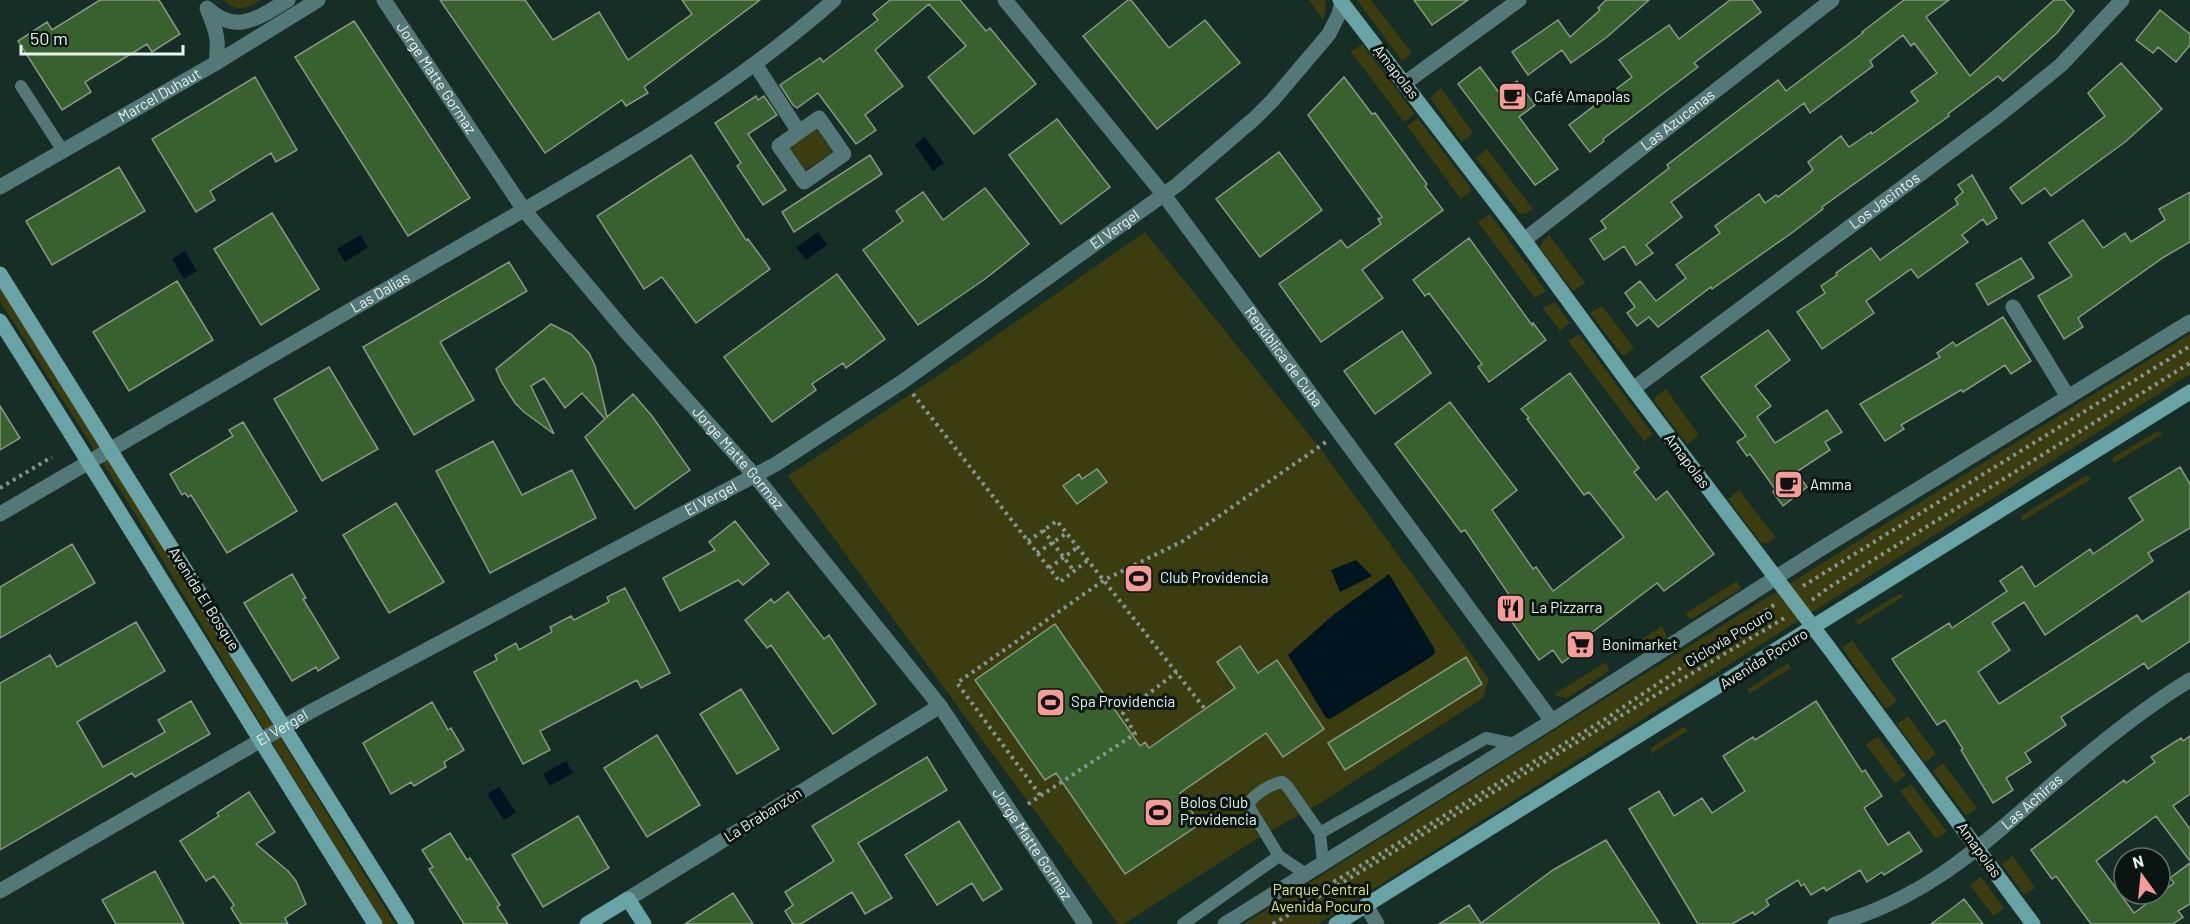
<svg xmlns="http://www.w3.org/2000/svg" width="2190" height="924" font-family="Barlow,sans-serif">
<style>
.green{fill:#3b3c0f}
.water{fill:#00151f}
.building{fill:#39602f;stroke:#889884;stroke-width:1.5}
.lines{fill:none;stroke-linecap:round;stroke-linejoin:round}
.path{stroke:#849790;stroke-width:4;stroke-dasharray:3 4.5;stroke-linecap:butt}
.lane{stroke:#547778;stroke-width:12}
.street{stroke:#547778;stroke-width:15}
.secondary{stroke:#6aa3a5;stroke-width:15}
.labels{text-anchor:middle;stroke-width:6;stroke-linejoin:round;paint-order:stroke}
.street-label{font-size:15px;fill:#e7f5ef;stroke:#0a1410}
.poi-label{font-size:15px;fill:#e7f5ef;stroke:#0a1410;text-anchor:start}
.park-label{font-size:15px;fill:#dfe283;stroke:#0a1410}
</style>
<rect width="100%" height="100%" fill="#162e26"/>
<path class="green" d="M224,0H261C248,8 236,13 224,0Z
M1309,0H1325L1326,9L1323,20Z
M1357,0H1371L1412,53L1402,61Z
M1362,44L1415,114L1404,122L1351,52Z
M1441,88L1473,133L1462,142L1430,98Z
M1418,118L1472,190L1461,199L1407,126Z
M817,129L833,152L804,171L789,148Z
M1487,149L1533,209L1525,214H1520L1476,158Z
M1490,214L1546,291L1535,298L1478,222Z
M1145,232L1319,447L1489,679L1483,698L1317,805L1255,840L1124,924H1118L788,476L958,362Z
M1549,235L1585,283L1573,291L1540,248L1543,241Z
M0,282L395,924H384L283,761L137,517L0,301Z
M1555,302L1570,323L1560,331L1543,308Z
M1602,306L1634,348L1623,356L1590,313Z
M1579,334L1653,434L1644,441L1568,341Z
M2190,334V374L1318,924H1243Z
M1666,389L1699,435L1687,444L1655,402V397Z
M2158,431L2163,434L2114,463L2112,458Z
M2087,475L2091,479L2022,521L2021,516Z
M1739,490L1776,538L1766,544L1760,542L1728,499Z
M1737,581L1741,589L1691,619L1685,614Z
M1899,594L1904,596L1858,625L1855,621Z
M1662,626L1667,637L1639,654L1631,646Z
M1852,640L1897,701L1886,709L1842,648Z
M1606,662L1609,671L1567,698L1553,695Z
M1788,663L1791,668L1749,694L1748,689Z
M1908,716L1936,754L1925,763L1897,724Z
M1683,727L1689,730L1652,753L1651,748Z
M1878,736L1906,775L1895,783L1866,745Z
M1943,763L1977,808L1966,816L1933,771Z
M1911,784L1947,832L1936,839L1900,791Z
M2013,856L2035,888L2024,895L2002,864Z
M1981,877L2004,908L1993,916L1970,885Z"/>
<path class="water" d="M925,137L944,163L933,171L915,145Z
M818,232L827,245L806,260L796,247Z
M360,235L368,247L345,262L337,249Z
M185,251L197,271L184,279L172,259Z
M1356,560L1372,576L1340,592L1331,570Z
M1389,574L1434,648L1435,653L1431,657L1330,719L1326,718L1288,655L1333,615Z
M566,761L573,773L550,786L543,774Z
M499,787L516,812L504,820L487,794Z"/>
<path class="building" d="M100,0H159L180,34L152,52L147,44L85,82L91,92L62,110L18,41L47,22L52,30Z
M440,0H525L553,40L599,12L628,60L692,14L682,0H760L644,87L648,93L626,106L622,100L545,153Z
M890,0H960L986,31L990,28L1036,84L974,134L928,77L966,46L929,4L875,50L903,86L865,115L876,130L856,144L818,93L797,108L793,105L780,85L820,58L823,62L878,20L873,14Z
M1128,0H1131L1169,48L1205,20L1240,63L1157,129L1083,36Z
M1414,0H1468L1432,25Z
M1606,0H1649L1607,37L1571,63L1562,50L1528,75L1512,52L1558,20L1570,37L1600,10L1598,8Z
M1730,0H1752L1761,12L1694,63L1698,67L1603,139L1604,141L1590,152L1569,125L1632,77L1619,60L1669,25L1679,39Z
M1904,0H1949L1926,17L1970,76L2054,0H2064L2074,11L2057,33L2003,81L1998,76L1948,114L1949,116L1822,207L1823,209L1793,232L1712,289L1711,287L1658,327L1649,317L1637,326L1627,313L1635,307L1625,293L1640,281L1656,301L1686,278L1676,265L1720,233L1715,226L1759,194L1765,203L1776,195L1778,197L1813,170L1808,162L1841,136L1849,147L1871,132L1872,134L1918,101L1911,92L1937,73L1914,43L1911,46L1903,35L1870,61L1873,66L1810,113L1804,103L1671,202L1682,217L1646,245L1653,253L1636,265L1624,246L1604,260L1590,239L1606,228L1601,221L1669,168L1667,165L1778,80L1786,91L1863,33L1862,32Z
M2160,10L2190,34V45L2176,62L2158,47L2153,53L2136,40Z
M354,21L470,198L408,236L295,57Z
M2121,63L2162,109L2125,142L2051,196L2045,188L2022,204L2010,188L2105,116L2088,93Z
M1480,67L1500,94L1517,81L1535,105L1519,117L1558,169L1535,185L1458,84Z
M255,77L297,150L276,162L271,153L210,191L215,200L196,212L152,139Z
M1344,77L1372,114L1375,113L1427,184L1425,186L1443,210L1362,270L1383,298L1321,342L1279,284L1341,240L1347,248L1381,224L1378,219L1382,217L1308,115Z
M756,96L758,100L764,96L777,115L748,134L786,190L763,205L737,166L741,163L715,123Z
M1057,119L1110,187L1061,224L1009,155Z
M1279,152L1322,210L1260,257L1216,199Z
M691,155L746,240L748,239L770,269L696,323L662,277L644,289L597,216Z
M870,155L882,174L794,232L782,212Z
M119,167L145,211L52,265L26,221Z
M1972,175L1997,218L1987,225L1983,219L1962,235L1968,242L1918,278L1911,269L1866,301L1874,313L1822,349L1797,312L1825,293L1821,286L1837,275L1836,273L1871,248L1880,260L1958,204L1955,199L1963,192L1958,185Z
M985,188L1029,244L985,279L918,325L863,250L903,221L896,211L923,192L943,220Z
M2190,192V242L2164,257L2078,318L2083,327L2064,339L2038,296L2072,276L2049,243L2083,220L2103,248L2125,233L2131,242L2165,220L2159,209Z
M272,213L319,289L261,325L214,249Z
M1469,238L1532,325L1533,323L1546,340L1489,382L1478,367L1482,364L1429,293L1425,296L1413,280Z
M2021,258L2034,278L1988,305L1976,284Z
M509,262L527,291L440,342L474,400L414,435L363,347Z
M837,274L885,339L846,368L843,363L812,384L816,390L772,422L724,357Z
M177,281L213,340L129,391L93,332Z
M2003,317L2031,361L2011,374L2005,365L1963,392L1961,390L1901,425L1904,429L1885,441L1860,404L1940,357L1937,353L1953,342L1956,346Z
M551,324L571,334L589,353L595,366L607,417L633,394L652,416L690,470L635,509L585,437L605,419L582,393L565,408L544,378L531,386L554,434L524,412L515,403L501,381L496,369Z
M1768,330L1790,360L1755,386L1771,406L1757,417L1775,443L1827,410L1842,432L1825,442L1830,450L1796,472L1807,487L1783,506L1773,492L1775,489L1750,454L1747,456L1737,442L1746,436L1701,377Z
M1402,331L1431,373L1375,414L1344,371Z
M329,367L378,449L322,481L274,399Z
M1570,373L1639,468L1634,472L1656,500L1667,491L1714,554L1664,591L1657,583L1586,637L1590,642L1562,663L1553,650L1539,660L1499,604L1510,596L1465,530L1461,532L1395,444L1450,402L1517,490L1492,510L1533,569L1536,567L1553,591L1624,537L1589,492L1584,495L1527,419L1529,418L1521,409Z
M0,406L20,438L0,450Z
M243,422L297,511L227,553L191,495L188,497L185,493L182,495L170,474L233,436L229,430Z
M493,441L522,495L572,470L596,518L490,573L436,471Z
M2180,467L2190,484V528L2148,553L2153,561L2045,635L2024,602L1992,623L2010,650L1978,672L1999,704L2137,615L2142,622L2190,591V641L2148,669L2144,663L2061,717L2066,725L2025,753L2031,762L2006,778L2013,790L1993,803L1961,750L1963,749L1945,720L1937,725L1892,659L1949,623L1952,628L2007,591L2000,581L2022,566L2035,587L2090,549L2093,554L2143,520L2129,498Z
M1097,469L1107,482L1077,504L1063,486L1079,474L1082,479Z
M396,503L444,582L389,613L343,535Z
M735,521L769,564L743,585L738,580L680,611L663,578L715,550L709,542Z
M72,544L95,583L0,638V587Z
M292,574L306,598L303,599L339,658L318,671L316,667L292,681L244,603Z
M625,588L670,673L641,688L637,680L540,731L550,750L523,764L474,672L497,660L495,655L516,643L519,650L552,632L550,627L571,616L574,620L609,602L607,597Z
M788,592L824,639L829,635L876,704L833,734L771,645L767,648L745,620L771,599L774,603Z
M136,622L165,671L77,722L103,767L165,732L158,720L191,701L210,734L135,777L132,773L0,850V683L50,655L57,667Z
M1055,624L1140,746L1145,742L1149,748L1235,688L1217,662L1240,646L1258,673L1277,660L1324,729L1283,757L1266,733L1180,793L1200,824L1125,874L1056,773L1045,780L975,680Z
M1466,657L1482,684L1345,770L1328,743Z
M741,689L779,749L737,774L700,714Z
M1816,701L1862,772L1865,770L1882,796L1864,808L1888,845L1909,832L1922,851L1884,875L1882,872L1867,882L1860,870L1826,891L1824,887L1811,895L1804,884L1801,886L1798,880L1766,900L1769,905L1755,915L1753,912L1732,924H1698L1629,809L1659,791L1674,816L1702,798L1712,813L1745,791L1723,756L1753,737L1755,740Z
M432,702L448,730L451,728L464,750L444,762L446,767L414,786L411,782L391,794L363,743Z
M657,735L700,805L647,837L604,768Z
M2190,736V794L2173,806L2190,829V861L2156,816L2096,861L2134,913L2174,883L2170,878L2190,863V904L2178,911L2183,917L2173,924H2091L2056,876L2052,879L2031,850L2124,780L2126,783L2140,773L2155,762L2151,757L2181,738L2183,741Z
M927,757L947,790L858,843L892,898L865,914L852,892L801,924H793L785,911L793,905L785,892L834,861L812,826Z
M249,792L275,832L256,844L288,871L296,881L306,904L285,918L288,924H241L231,908L234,905L214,876L206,881L180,841L219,816L217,813Z
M578,816L609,868L543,907L512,855Z
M959,821L1002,889L983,901L972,883L937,905L905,855Z
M450,833L467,860L470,858L500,905L497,907L508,924H464L429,869L433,867L422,850Z
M1606,840L1660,924H1439L1469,905L1481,923L1553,870Z
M155,871L184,924H116L102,900Z
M733,893L753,924H685Z
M1964,899L1983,924H1931L1954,907Z"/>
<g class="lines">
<path class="path" d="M913,394L1060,582L1088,560
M0,488L52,457
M1043,530L1074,571
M1028,541L1057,521L1205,709
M1037,553L1067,533
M1049,568L1078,547
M1803,586L2190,346
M1812,600L1828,588L2190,363
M1040,795L957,683L1104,580L1183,541L1326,442
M1028,804L1135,734L1123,713L1177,672
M1295,905L1607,718L1774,605
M1273,924L1786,617"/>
<path class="lane" d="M21,86L63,151
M1320,833L1486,738L1515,744
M1306,874L1279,856L1248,805C1253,795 1270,784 1282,782L1287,786L1320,833L1323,863
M1183,924L1279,856"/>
<g class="street">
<path id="s1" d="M384,0L524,210L627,333L755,476L940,706L1085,924"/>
<path id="s2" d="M1005,0L1164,195L1552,721"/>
<path d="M207,8C237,36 259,17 288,0"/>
<path d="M208,11C217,32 219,40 216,63"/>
<path d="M755,64L799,132"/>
<path d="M1405,83L1519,0"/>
<path d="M819,118L844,154L804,182L779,146Z"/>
<path id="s3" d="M0,187L216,63L318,0"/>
<path id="s4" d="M1524,240L1832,0"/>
<path d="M2013,307L2068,397"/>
<path id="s5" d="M1633,389L1998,116L2061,65L2122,0"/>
<path id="s6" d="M0,514C151,425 304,337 456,249C586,174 721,100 834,0"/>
<path id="s7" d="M0,891L308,713L776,464L902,382L1177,185L1255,118L1273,100L1329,34L1339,14L1342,2"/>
<path d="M628,899L940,706"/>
<path d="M1366,905L1377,924"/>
<path d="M1225,924L1552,721L1819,550L2190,322"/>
<path id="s8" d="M1835,924C1933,897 1994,834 2069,770C2107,738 2147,706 2190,680"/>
</g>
<path class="secondary" d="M1340,0L1524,240L1633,389L1829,648L2033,924
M0,274L407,924
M0,321C127,521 249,724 375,924
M587,924L628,899L644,924
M1336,924L2190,392"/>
</g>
<defs>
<symbol id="cafe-square" viewBox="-11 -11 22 22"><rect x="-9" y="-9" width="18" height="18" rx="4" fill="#f59b99" stroke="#0a1410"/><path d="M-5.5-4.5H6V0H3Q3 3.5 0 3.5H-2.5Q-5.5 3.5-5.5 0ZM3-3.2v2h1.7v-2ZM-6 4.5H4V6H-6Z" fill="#111"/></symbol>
<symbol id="stadium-square" viewBox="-11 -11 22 22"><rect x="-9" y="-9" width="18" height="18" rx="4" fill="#f59b99" stroke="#0a1410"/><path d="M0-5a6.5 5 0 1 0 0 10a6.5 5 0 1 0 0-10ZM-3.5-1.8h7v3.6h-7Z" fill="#111"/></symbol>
<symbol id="restaurant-square" viewBox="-11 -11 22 22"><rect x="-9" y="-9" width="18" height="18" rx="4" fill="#f59b99" stroke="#0a1410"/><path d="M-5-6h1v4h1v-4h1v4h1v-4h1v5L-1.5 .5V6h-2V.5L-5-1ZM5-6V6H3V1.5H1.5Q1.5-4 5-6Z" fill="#111"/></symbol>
<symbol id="supermarket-square" viewBox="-11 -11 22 22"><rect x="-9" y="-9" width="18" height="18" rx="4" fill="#f59b99" stroke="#0a1410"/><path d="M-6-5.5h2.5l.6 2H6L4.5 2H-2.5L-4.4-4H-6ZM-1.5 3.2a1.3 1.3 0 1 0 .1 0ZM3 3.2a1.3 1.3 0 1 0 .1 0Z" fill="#111"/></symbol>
</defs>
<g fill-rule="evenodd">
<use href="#cafe-square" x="1496" y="80" width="33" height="33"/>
<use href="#cafe-square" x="1772" y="468" width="33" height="33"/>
<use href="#stadium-square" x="1122" y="562" width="33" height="33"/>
<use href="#restaurant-square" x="1494" y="592" width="33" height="33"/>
<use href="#supermarket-square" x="1564" y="628" width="33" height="33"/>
<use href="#stadium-square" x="1034" y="686" width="33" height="33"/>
<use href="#stadium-square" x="1142" y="796" width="33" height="33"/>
</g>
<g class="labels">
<g class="street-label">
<text transform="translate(1396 72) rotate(52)" y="5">Amapolas</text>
<text dy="5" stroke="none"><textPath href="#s1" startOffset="94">Jorge Matte Gormaz</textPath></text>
<text dy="5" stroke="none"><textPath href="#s3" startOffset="184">Marcel Duhaut</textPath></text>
<text dy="5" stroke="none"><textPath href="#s4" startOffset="195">Las Azucenas</textPath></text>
<text dy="5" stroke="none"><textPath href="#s5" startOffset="314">Los Jacintos</textPath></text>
<text dy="5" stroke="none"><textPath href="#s7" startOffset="1298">El Vergel</textPath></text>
<text dy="5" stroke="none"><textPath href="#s6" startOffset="440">Las Dalias</textPath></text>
<text dy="5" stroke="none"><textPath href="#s2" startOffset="453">República de Cuba</textPath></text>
<text dy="5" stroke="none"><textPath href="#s1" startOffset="580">Jorge Matte Gormaz</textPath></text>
<text transform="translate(1687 461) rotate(53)" y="5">Amapolas</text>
<text dy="5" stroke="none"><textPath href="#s7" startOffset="812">El Vergel</textPath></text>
<text transform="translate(204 599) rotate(58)" y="5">Avenida El Bosque</text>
<text transform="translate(1729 638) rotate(-31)" y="5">Ciclovía Pocuro</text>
<text transform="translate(1764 659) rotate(-32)" y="5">Avenida Pocuro</text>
<text dy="5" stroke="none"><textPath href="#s7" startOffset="326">El Vergel</textPath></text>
<text dy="5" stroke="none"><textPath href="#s8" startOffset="234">Las Achiras</textPath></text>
<text transform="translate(763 815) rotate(-32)" y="5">La Brabanzón</text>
<text dy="5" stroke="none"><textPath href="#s1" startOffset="1066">Jorge Matte Gormaz</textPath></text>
<text transform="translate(1979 850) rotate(54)" y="5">Amapolas</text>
</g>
<g class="poi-label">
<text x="1534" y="102">Café Amapolas</text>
<text x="1810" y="490">Amma</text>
<text x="1160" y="583">Club Providencia</text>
<text x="1531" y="613">La Pizzarra</text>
<text x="1602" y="650">Bonimarket</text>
<text x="1071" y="707">Spa Providencia</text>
<text x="1180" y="808">Bolos Club<tspan x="1180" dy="17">Providencia</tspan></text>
</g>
<g class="park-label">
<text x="1321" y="895">Parque Central<tspan x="1321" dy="17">Avenida Pocuro</tspan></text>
</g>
</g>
<g transform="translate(2142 876) rotate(345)"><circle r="28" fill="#0a1410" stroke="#626e69" stroke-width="1.5"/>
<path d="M0-4.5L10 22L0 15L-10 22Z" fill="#f59b99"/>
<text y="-9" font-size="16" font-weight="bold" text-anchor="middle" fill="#e7f5ef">N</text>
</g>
<path d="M21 45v9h162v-9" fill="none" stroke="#e7f5ef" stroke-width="3"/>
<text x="30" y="45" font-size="18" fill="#e7f5ef" stroke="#0a1410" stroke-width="4.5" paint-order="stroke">50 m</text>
</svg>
